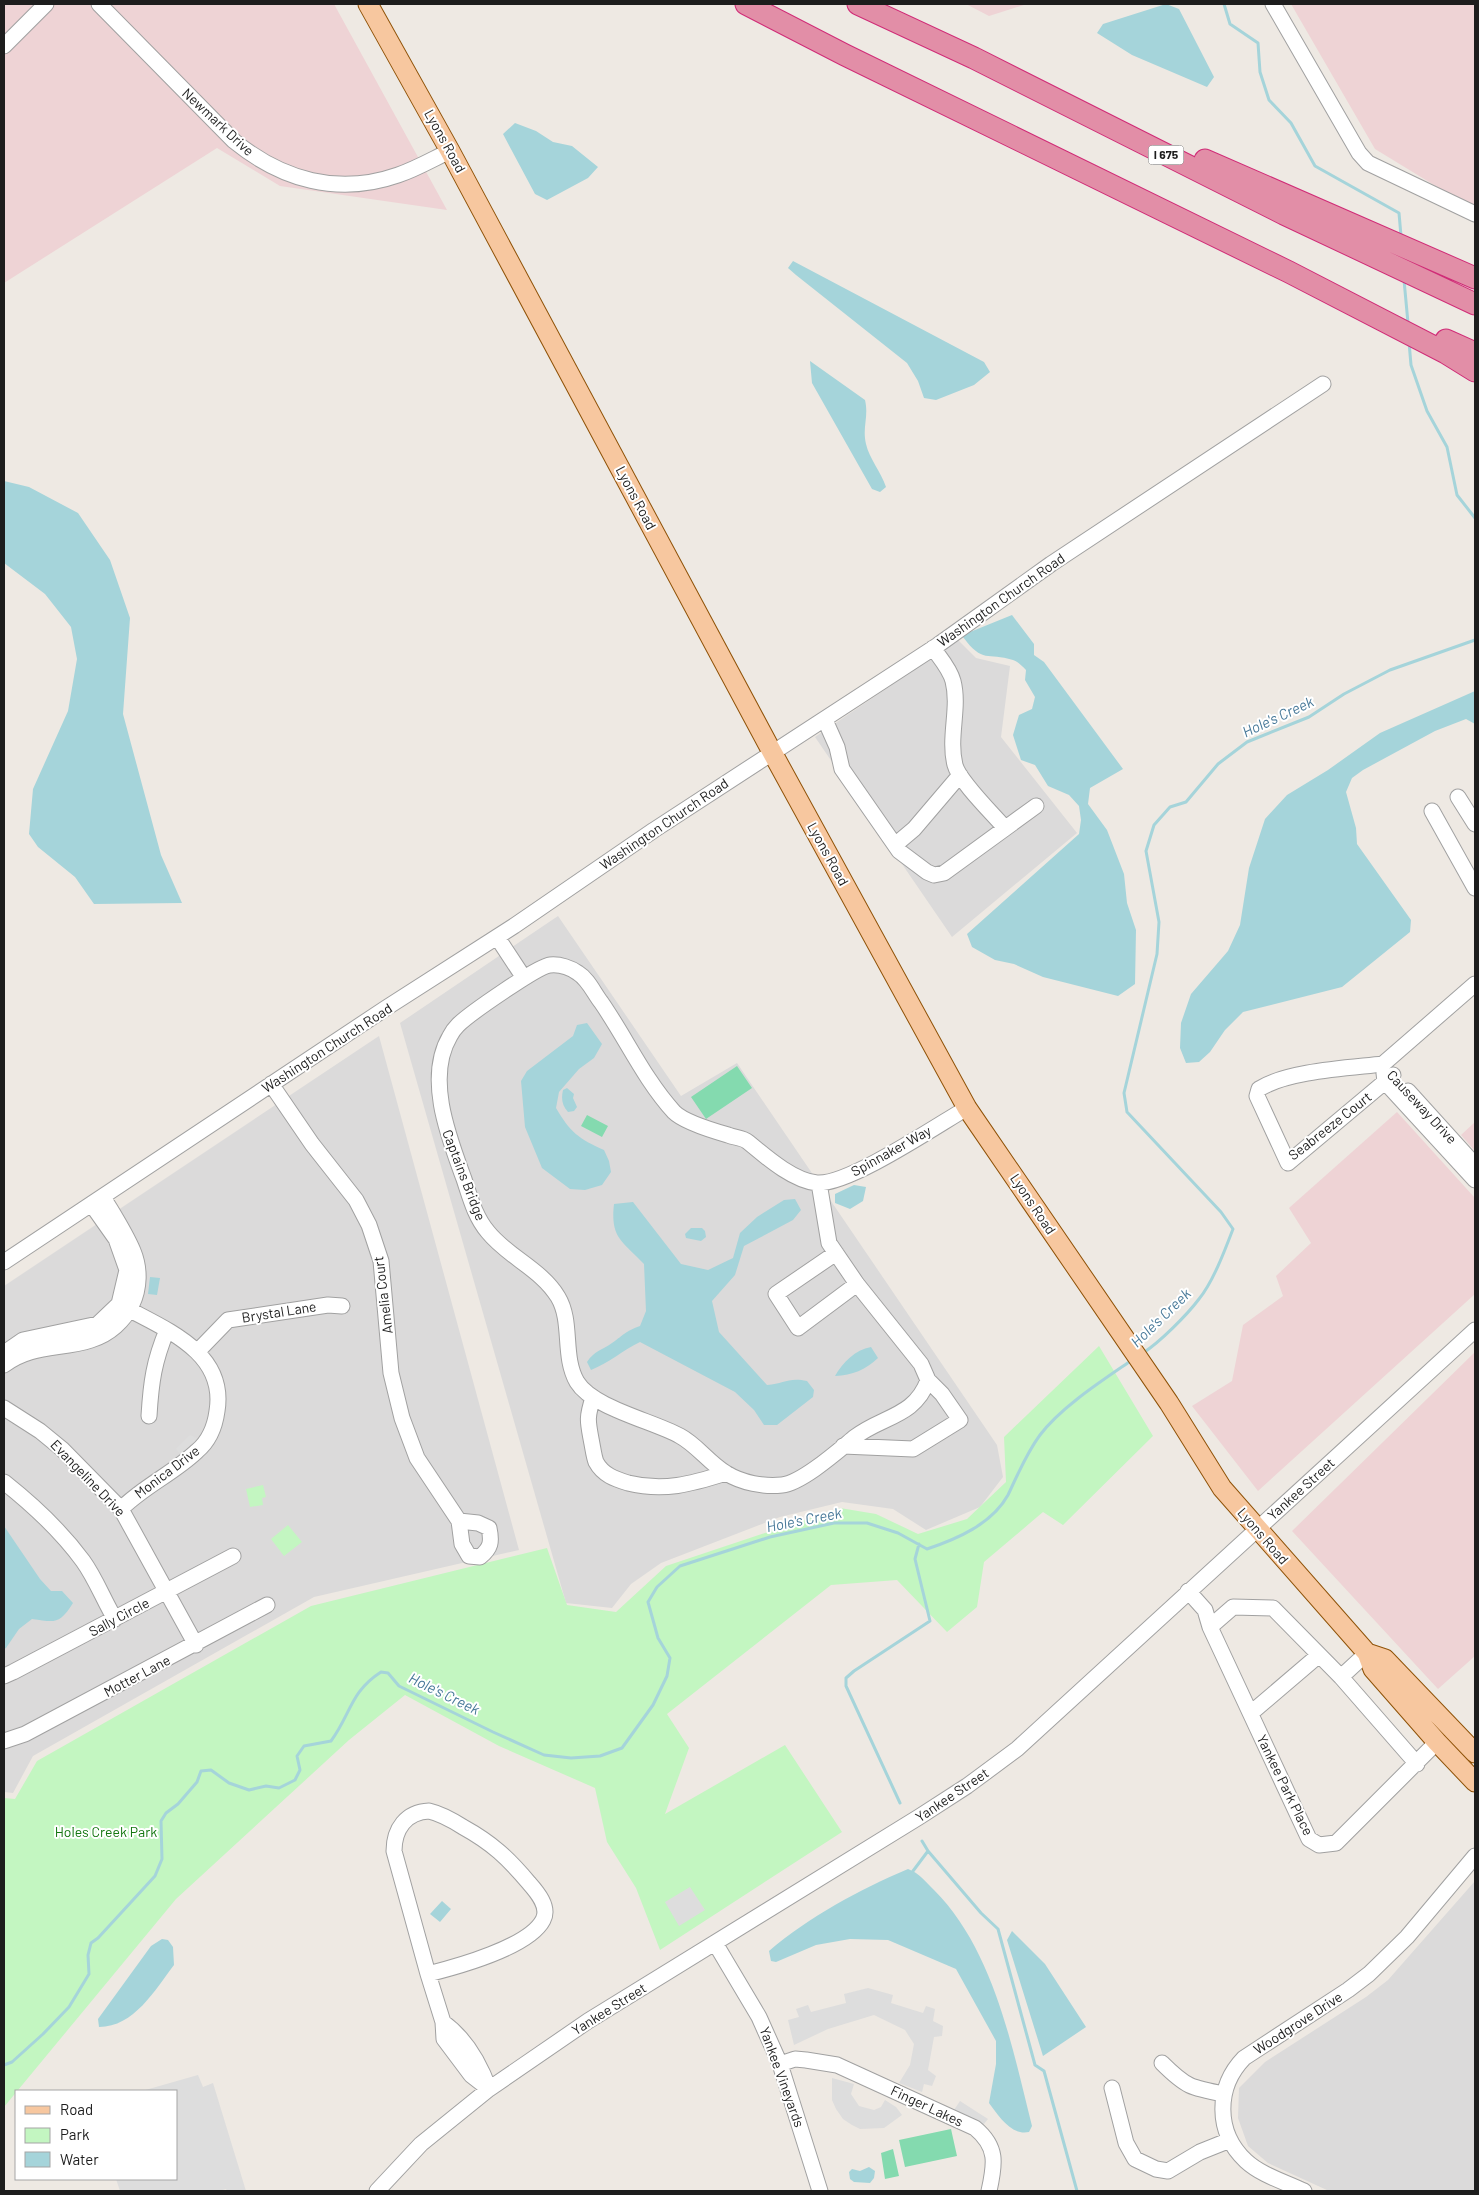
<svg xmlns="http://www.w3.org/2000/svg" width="1479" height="2195" font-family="Barlow,sans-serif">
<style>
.residential{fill:#dbdada}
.commercial{fill:#eed3d5}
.park{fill:#c3f6c1}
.pitch{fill:#84daaf}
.parking{fill:#ddd}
.water{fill:#a5d4da}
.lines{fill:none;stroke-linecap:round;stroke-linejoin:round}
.stream{stroke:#a5d4da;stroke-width:3}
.minor-casing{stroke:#a1a1a1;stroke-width:17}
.major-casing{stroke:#8f5207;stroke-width:21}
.highway-casing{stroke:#d02c77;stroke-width:23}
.minor{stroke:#fff;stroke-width:15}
.major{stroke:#f7c79f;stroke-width:19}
.highway{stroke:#e28ea7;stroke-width:21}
.labels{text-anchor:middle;stroke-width:4;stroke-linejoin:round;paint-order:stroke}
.shield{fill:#fff;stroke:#616161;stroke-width:1}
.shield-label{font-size:12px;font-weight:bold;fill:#1d1d1d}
.street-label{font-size:14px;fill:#1d1d1d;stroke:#fff}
.park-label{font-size:14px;fill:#147610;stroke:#fff}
.water-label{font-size:15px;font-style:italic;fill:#487999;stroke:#fff}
</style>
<rect width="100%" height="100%" fill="#eee9e3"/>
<path class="residential" d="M958,640L976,658L1010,666L1001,737L1077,833L952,937L815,737Z
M558,916L681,1096L737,1063L997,1445L1003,1477L980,1507L926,1530L893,1509L842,1502L780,1517L661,1563L631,1584L612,1608L566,1603L400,1023Z
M379,1036L519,1550L314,1597L33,1756L13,1793L4,1792V1286Z
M1475,1881V2191H1329L1268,2163L1248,2146L1238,2118L1239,2088L1265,2062L1366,1997L1388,1980Z"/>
<path class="commercial" d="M4,4H334L447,210L280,186L217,148L4,283Z
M966,4H1027L989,16Z
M1291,4H1475V210L1375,149Z
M1397,1112L1475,1198V1294L1258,1491L1192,1406L1232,1381L1243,1325L1283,1296L1276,1276L1311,1243L1289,1208Z
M1475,1122V1151L1461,1135Z
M1475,1352V1656L1438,1689L1292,1531Z"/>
<path class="park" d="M1099,1346L1153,1436L1063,1525L1043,1512L984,1562L977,1607L947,1632L897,1580L831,1585L667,1714L689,1748L665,1814L785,1745L842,1832L660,1950L636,1888L607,1842L595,1788L499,1746L405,1695L349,1740L176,1899L4,2107V1798L15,1799L37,1761L311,1606L547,1548L567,1605L616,1612L666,1566L840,1508L876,1514L918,1534L967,1519L1006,1482L1004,1437Z
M263,1485L266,1497L262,1498L263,1505L250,1507L246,1489Z
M288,1525L302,1542L284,1556L271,1539Z"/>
<path class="pitch" d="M737,1066L752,1088L706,1119L691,1097Z
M587,1115L608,1126L602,1137L581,1126Z
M951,2129L957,2156L905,2167L899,2140Z
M893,2149L899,2176L885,2179L881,2153Z"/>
<path class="parking" d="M190,1435L199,1439L182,1456L176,1449Z
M690,1887L705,1910L679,1926L665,1902Z
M868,1988L893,1995L891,2003L923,2013L926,2006L935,2009L933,2021L943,2026L942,2036L934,2037L928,2070L936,2076L932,2086L924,2084L922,2092L899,2083L910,2065L914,2044L905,2030L874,2015L828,2029L794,2045L788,2020L799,2017L796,2009L808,2005L811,2012L846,2003L844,1994Z
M198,2075L203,2087L213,2083L246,2191H227L226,2189L219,2191H120L116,2179H176V2091H142Z
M832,2078L854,2084L851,2094L859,2106L874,2110L881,2107L885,2100L896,2107L902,2115L884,2128L860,2129L852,2125L843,2119L836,2109L832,2100Z
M960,2101L988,2119L983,2125L954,2110Z"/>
<path class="water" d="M1166,4L1179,9L1214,77L1207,87L1132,55L1097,33L1103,24Z
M515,123L536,131L553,142L572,146L598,167L588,178L547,200L535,194L503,134Z
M793,261L984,362L990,372L974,385L936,400L924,398L918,381L907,363L796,275L788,268Z
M810,361L865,400C869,417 862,427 866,444C869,458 881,472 886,487L880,492L872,489L812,383Z
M4,481L29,487L78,513L110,560L130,618L123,714L161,855L182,903L94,904L75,877L38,847L29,834L33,789L68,711L77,659L71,627L45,594L4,563Z
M1012,615L1034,644V655L1044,662L1123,769L1090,788L1088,804L1107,830L1124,874L1127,903L1136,930L1135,984L1118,996L1043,977L1014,964L995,960L972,947L967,934L1079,834L1081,820L1079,806L1069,795L1048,786L1035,765L1021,760L1013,735L1019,715L1032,709L1035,697L1025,680L1026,670C1022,666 1017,661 1013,660C987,652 983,664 963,637L970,632Z
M1475,691V724L1466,719L1435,731L1363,770L1352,778L1346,792L1356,828L1357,844L1411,920L1410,932L1342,987L1243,1012L1225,1030L1210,1052L1199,1062L1186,1063L1180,1048L1181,1023L1191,994L1228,951L1240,925L1249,868L1265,819L1287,795L1328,770L1380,733Z
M587,1023L602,1044L594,1058L579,1069L559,1092L556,1108C570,1132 579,1139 604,1150L609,1161L611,1172L602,1185L585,1190L570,1189L542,1168L525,1127L521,1081L527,1071L573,1036L577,1025Z
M567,1088L574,1094L573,1098L577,1107L574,1111L568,1112C562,1105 561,1099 563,1090Z
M854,1185L866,1187L863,1201L850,1209L835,1203V1194Z
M795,1199L801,1210L793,1220L744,1246L735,1275L712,1301L719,1332L767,1385C784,1384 788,1377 807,1381L814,1390L813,1397L777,1425H764L754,1410L735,1392L640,1342C623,1350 609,1363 591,1370L587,1362C594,1351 602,1350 612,1343C625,1334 624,1332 640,1326L646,1311L644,1264C623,1241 610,1239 614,1204L633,1202L681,1264L708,1270L733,1258L740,1233L757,1217L784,1200Z
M691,1228H702L705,1231L706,1237L701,1241L686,1238L685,1234Z
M150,1277L160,1278L157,1295L148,1294Z
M871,1347L878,1358C865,1370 853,1375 835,1376C843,1362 855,1350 871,1347Z
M4,1526L40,1579L51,1591H62L73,1603C59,1625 55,1622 32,1619L19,1629L6,1648L4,1649Z
M908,1869C919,1873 926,1882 934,1890C994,1950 1012,2047 1032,2126L1029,2132C1011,2136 998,2115 989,2103L996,2064V2041L956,1969L888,1940L850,1939L816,1945L776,1962L771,1961L769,1951C810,1916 859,1890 908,1869Z
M442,1901L451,1909L440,1922L430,1914Z
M1012,1931L1045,1964L1086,2027L1043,2056L1007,1940Z
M162,1939L168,1940L173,1947L174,1965C155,1990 134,2027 99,2027L98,2019L151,1946Z
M869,2167L875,2171L874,2178L870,2183L854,2182L850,2179L849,2172L852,2169L860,2171Z"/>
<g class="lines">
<path class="stream" d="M1224,4L1230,24L1258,43L1260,72L1269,100L1291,123L1315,166L1399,213L1401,236
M1404,280L1408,323
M1409,342L1411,365L1427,411L1447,447L1457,495L1475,518
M1143,1353C1160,1342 1187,1315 1199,1299C1213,1282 1225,1250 1233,1229L1221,1212L1127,1112L1124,1093L1157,954L1159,922L1146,851L1154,825L1170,807L1186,802L1218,764L1247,742L1309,717L1344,694L1390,670L1475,640
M900,1803L846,1686V1678L854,1671L930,1621L915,1559L919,1544
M922,1841L928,1851L981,1913L998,1929L1035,2065L1044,2071L1077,2191
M913,1871L928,1851
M4,2065L12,2062L43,2034L69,2007L89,1974L88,1955L91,1943L98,1938L155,1876L162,1859L161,1821L166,1813L178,1804L197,1782L201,1771L211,1770L229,1783L249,1790L266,1786L279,1788L295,1780L300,1770L297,1756L304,1746L331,1741C351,1714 350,1692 381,1672L388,1673L399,1686L493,1732L544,1755L571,1758L600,1756L622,1748L653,1705L667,1676L670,1658L658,1638L648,1602L657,1587L680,1566L770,1537L834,1523H867L898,1533L927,1549C957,1539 992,1524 1008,1495C1018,1474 1026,1454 1040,1435C1061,1407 1103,1380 1132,1360"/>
<defs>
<path id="minor" d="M99,4L234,141C282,180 338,196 398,175C416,169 433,159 450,151
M1273,4L1359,153L1368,163L1475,214
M4,46L46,4
M933,648C940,658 950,669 953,681C960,708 948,737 955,765C959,781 993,814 1005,828
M825,720L837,747L842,769L899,851L927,872L934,875L944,873L1036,806
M1458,797L1475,824
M1432,811L1475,888
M895,845L914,829L960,775
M497,937L524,978
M1383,1064C1349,1068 1287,1071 1259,1089L1257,1096L1288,1163L1393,1075
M1383,1064L1475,984
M1384,1073L1385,1082L1475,1180
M271,1084L312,1144L356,1200L369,1225L381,1261L391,1373L402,1418L417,1458L459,1521L462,1544L469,1556L480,1557C491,1548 492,1542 489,1528L478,1523L459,1521
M1408,1091L1475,1165
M819,1183L829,1243L857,1284L921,1364L928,1380C915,1417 882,1416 855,1437C839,1450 802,1483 782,1485C764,1487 742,1483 726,1473C709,1463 697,1445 680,1436C653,1421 593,1408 577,1382C562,1356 573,1322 558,1297C541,1269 508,1257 488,1232C475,1217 470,1197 464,1179C449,1138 425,1078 450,1036C452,1032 455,1028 458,1025C469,1014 538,966 550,965C560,964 571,968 578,973C588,979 594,993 601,1002C626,1038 644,1079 674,1112C684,1122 714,1131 728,1135C735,1138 742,1137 748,1142C765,1156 793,1181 817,1183C849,1185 936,1126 967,1108
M836,1253L776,1294L798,1328L857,1284
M4,1262L386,1008L514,926L654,830L938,645L1051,564L1323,384
M119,1304C161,1328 227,1350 217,1411C215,1426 209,1441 197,1451C174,1473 144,1486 121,1509
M198,1351L228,1320L328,1305L342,1306
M4,1353L23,1340L98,1324L119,1304L127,1270L116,1239L92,1205
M4,1365C32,1344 60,1350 91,1340C129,1328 148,1287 133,1251C125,1232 113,1214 103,1197
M593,1398C586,1419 588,1422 592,1444C593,1449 594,1457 596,1462C603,1475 615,1479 628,1483C664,1492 691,1484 726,1473
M4,1408L40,1431L62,1449L121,1509L196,1645
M149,1416C151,1382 154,1361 167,1330
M843,1446L913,1449L960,1420L942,1394L928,1380
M4,1482C33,1505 61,1531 83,1561C96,1579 104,1601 115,1619
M1188,1591L1205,1610L1210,1627L1309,1839L1319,1845L1336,1843L1437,1742
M1210,1627L1233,1607L1273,1608L1341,1677L1417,1764
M4,1676L13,1672L233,1556
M1341,1677L1367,1653
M1251,1713L1319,1655
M4,1741L25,1734L267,1605
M429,1811C442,1814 452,1820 463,1827C492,1843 508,1858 529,1883C537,1892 550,1907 543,1920C529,1947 456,1967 428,1974L394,1851C394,1829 406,1812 429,1811Z
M715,1943L759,2017L780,2064L820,2191
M428,1974L443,2022L444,2039L471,2075L489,2089
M443,2022C465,2038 480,2064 489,2089
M1162,2063C1186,2087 1191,2088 1224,2094
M780,2064L795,2059L806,2060L837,2065L975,2128C998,2147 995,2164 989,2191
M1112,2088L1126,2143L1135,2159L1156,2169L1168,2171L1200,2152L1230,2140
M377,2191L421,2144L489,2089L588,2021L919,1817L967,1786L1017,1749L1475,1330
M1304,2191C1285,2182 1261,2175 1246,2161C1215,2132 1216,2087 1244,2058L1348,1990L1369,1974L1407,1937L1475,1856"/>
<path id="major" d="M368,4L450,151L772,752L967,1108L1169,1403L1222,1488L1367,1653L1373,1669L1437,1742L1475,1782
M1367,1653L1385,1659L1475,1753"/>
<path id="highway" d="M746,4L845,55L1289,272L1446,353L1475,371
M858,4L974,58L1284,214L1475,304
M1205,160L1475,278
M1446,340L1475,353"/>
</defs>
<use href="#minor" class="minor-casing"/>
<use href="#major" class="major-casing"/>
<use href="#highway" class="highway-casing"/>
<use href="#minor" class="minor"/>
<use href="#major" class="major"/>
<use href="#highway" class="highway"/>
</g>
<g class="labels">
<rect class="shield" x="1148.5" y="145.5" width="35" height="19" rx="4"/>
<g class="shield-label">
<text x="1166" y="159">I 675</text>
</g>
<g class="street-label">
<text transform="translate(218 122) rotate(43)" y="5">Newmark Drive</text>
<text transform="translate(445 141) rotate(61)" y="5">Lyons Road</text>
<text transform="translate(636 498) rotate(62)" y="5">Lyons Road</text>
<text transform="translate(1001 600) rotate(-35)" y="5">Washington Church Road</text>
<text transform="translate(664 824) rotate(-34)" y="5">Washington Church Road</text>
<text transform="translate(828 854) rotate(61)" y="5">Lyons Road</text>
<text transform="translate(327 1048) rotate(-33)" y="5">Washington Church Road</text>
<text transform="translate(1422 1107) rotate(47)" y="5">Causeway Drive</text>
<text transform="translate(1330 1126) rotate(-38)" y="5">Seabreeze Court</text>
<text transform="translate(891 1151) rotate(-29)" y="5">Spinnaker Way</text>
<text transform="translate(464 1175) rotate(69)" y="5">Captains Bridge</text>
<text transform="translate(1033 1204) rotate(56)" y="5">Lyons Road</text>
<text transform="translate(383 1295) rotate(-97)" y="5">Amelia Court</text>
<text transform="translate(279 1312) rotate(-9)" y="5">Brystal Lane</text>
<text transform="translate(167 1472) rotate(-37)" y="5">Monica Drive</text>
<text transform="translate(88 1478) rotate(46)" y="5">Evangeline Drive</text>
<text transform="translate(1301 1489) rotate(-42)" y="5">Yankee Street</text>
<text transform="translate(1263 1536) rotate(49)" y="5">Lyons Road</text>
<text transform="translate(119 1617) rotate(-28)" y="5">Sally Circle</text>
<text transform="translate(137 1676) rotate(-28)" y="5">Motter Lane</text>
<text transform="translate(1285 1785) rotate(64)" y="5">Yankee Park Place</text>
<text transform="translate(952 1795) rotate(-34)" y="5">Yankee Street</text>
<text transform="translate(609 2009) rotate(-32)" y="5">Yankee Street</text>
<text transform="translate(1298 2023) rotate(-33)" y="5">Woodgrove Drive</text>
<text transform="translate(782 2077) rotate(70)" y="5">Yankee Vineyards</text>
<text transform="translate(927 2106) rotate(25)" y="5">Finger Lakes</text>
</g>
<g class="park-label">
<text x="106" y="1837">Holes Creek Park</text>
</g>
<g class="water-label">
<text transform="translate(1278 717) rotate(-25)" y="5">Hole's Creek</text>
<text transform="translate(1161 1318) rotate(-44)" y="5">Hole's Creek</text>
<text transform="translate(804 1520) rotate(-11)" y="5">Hole's Creek</text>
<text transform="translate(444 1694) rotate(26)" y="5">Hole's Creek</text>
</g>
</g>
<rect width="1479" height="2195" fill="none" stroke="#1d1d1d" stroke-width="10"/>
<rect x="15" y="2090" width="162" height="90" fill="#ffffff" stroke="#a5a5a5"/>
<rect x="25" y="2106" width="25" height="8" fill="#f7c79f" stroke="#a5a5a5"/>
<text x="60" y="2115" font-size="15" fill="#1d1d1d">Road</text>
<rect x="25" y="2128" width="25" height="15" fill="#c3f6c1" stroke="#a5a5a5"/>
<text x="60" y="2140" font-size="15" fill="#1d1d1d">Park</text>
<rect x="25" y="2152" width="25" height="15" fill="#a5d4da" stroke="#a5a5a5"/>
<text x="60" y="2165" font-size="15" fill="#1d1d1d">Water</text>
</svg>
